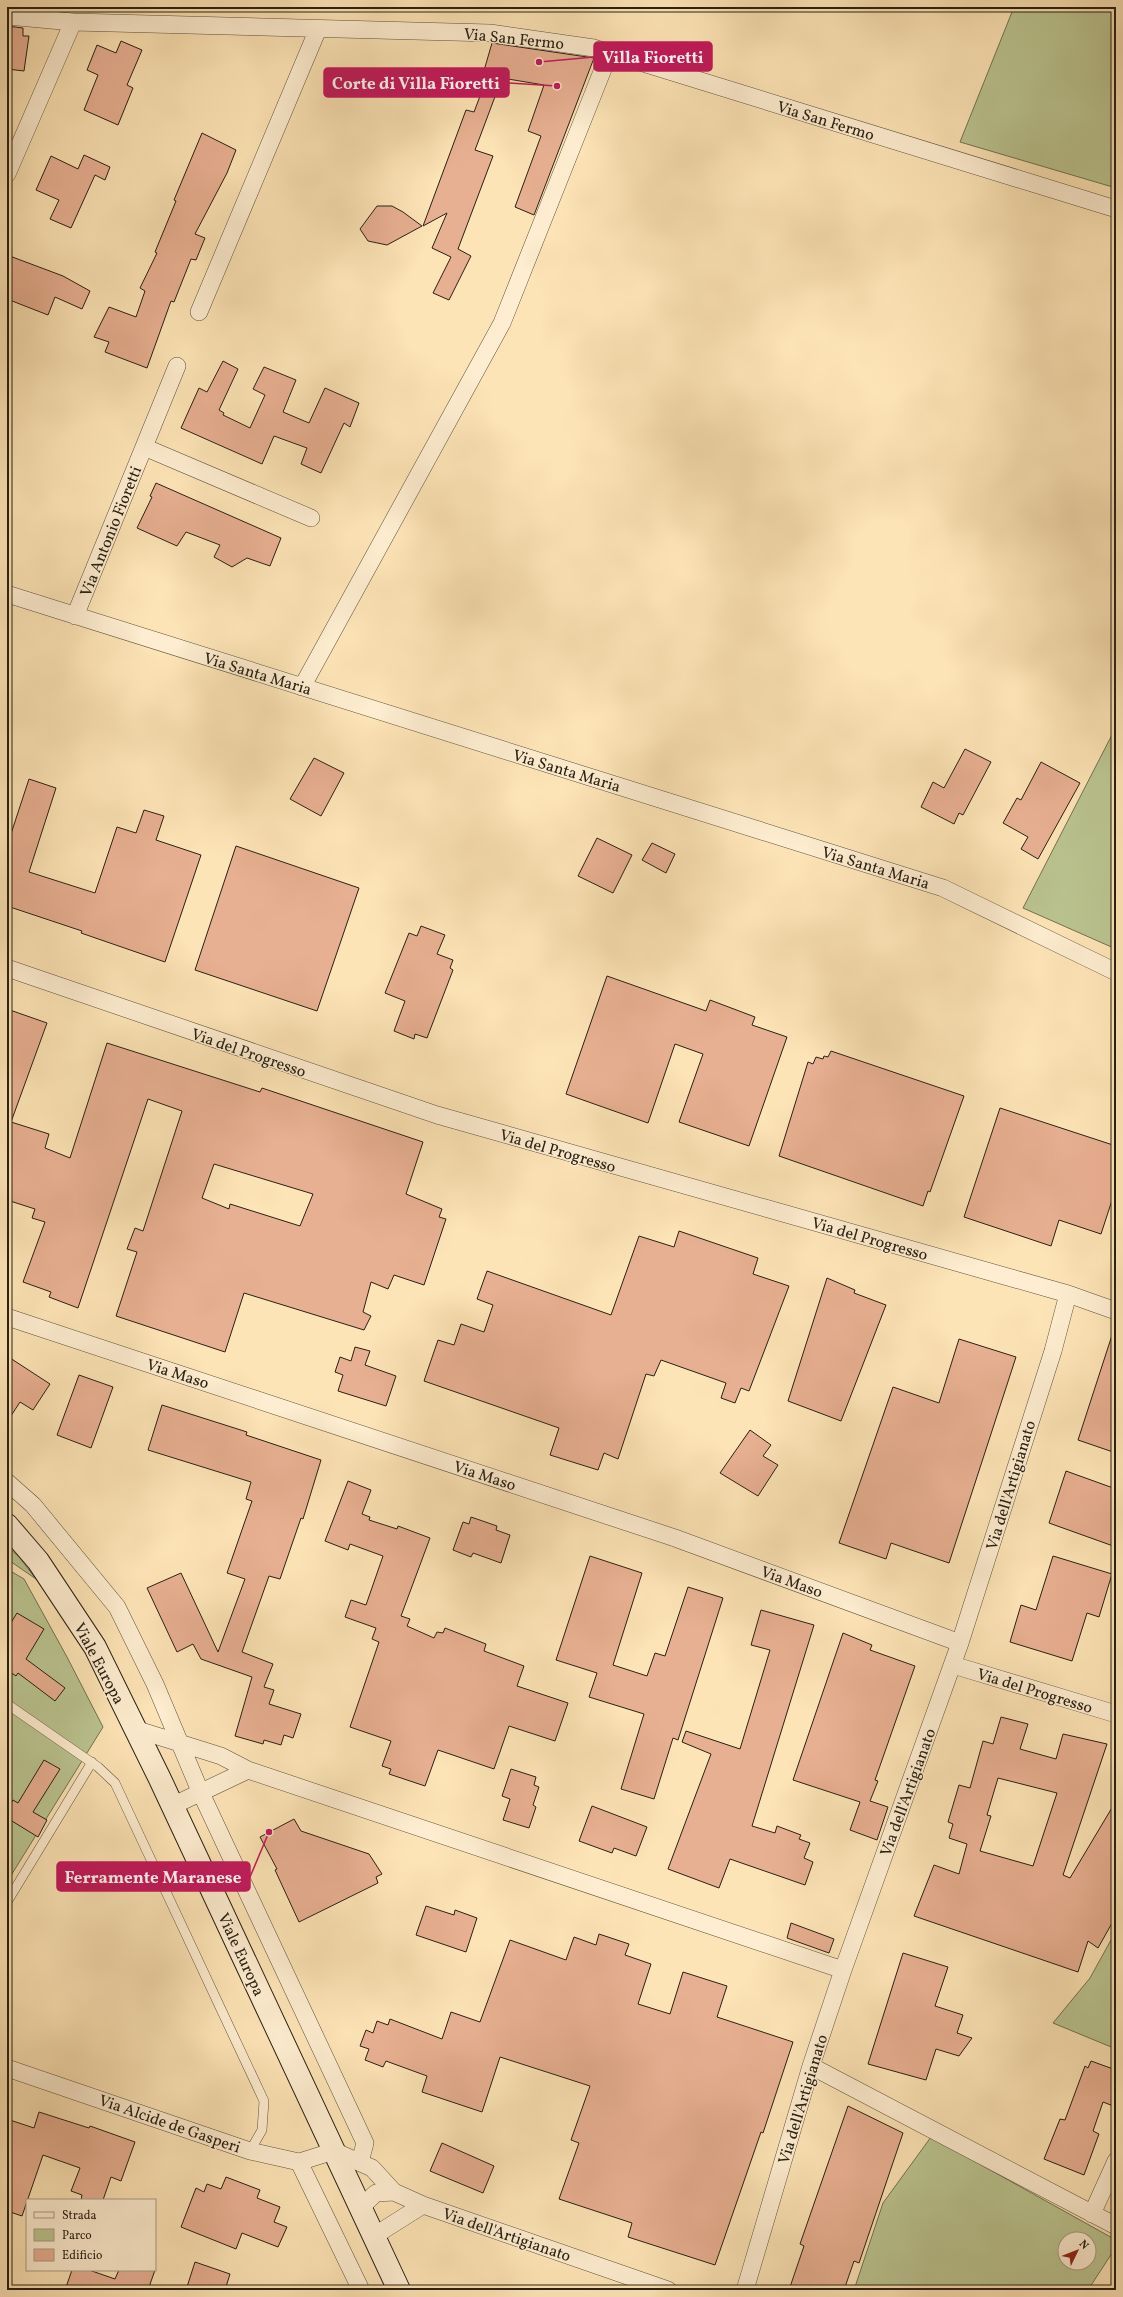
<svg xmlns="http://www.w3.org/2000/svg" width="1123" height="2297" font-family="Vollkorn,serif">
<style>
.green{fill:#bbc591;stroke:#727252;fill-rule:evenodd}
.building{fill:#e8b092;stroke:#292014;fill-rule:evenodd}
.lines{fill:none;stroke-linecap:round;stroke-linejoin:round}
.service-casing{stroke:#5e513c;stroke-width:10}
.minor-casing{stroke:#5e513c;stroke-width:18}
.secondary-casing{stroke:#292014;stroke-width:24}
.service{stroke:#feedd0;stroke-width:9}
.minor{stroke:#feedd0;stroke-width:17}
.secondary{stroke:#feedd0;stroke-width:22}
.labels{text-anchor:middle;stroke-width:3;stroke-linejoin:round;paint-order:stroke}
.street-label{font-size:16px;fill:#292014;stroke:#feedd0}
.leader{fill:none;stroke:#c2185b;stroke-width:1.5}
.callout-dot{fill:#c2185b;stroke:#feedd0;stroke-width:1.5}
.callout{fill:#c2185b;stroke:#c2185b;stroke-width:1.5}
.callout-label{font-size:17px;text-anchor:middle;font-weight:bold;fill:#fff}
</style>
<rect width="100%" height="100%" fill="#fde4b6"/>
<filter id="stains"><feTurbulence type="fractalNoise" baseFrequency=".005" numOctaves="4"/><feColorMatrix values="0 0 0 0 .2 0 0 0 0 .09 0 0 0 0 .02 0 0 0 .5 -.17"/></filter>
<radialGradient id="worn" r=".72"><stop offset=".6" stop-color="#630" stop-opacity="0"/><stop offset="1" stop-color="#630" stop-opacity=".3"/></radialGradient>
<path class="green" d="M1014,7H1116V188L960,142Z
M1116,727V949L1023,908Z
M7,1546L19,1557L36,1579L7,1559Z
M7,1569L24,1579L67,1657L103,1727L7,1882Z
M1116,1931V2049L1053,2023L1090,1978Z
M931,2137L1116,2240V2247L1088,2290H854L883,2203ZM1065,2239H1089V2263H1065Z"/>
<path class="building" d="M7,26L23,28V36H29L24,71L7,69Z
M121,41L142,50L127,85L133,88L118,125L84,110L98,75L87,70L97,45L116,53Z
M492,43L594,58L534,215L515,207L541,136L528,131L544,85L502,78L475,150L493,156L458,249L471,256L449,300L433,293L451,257L432,248L447,213L423,226L466,110L474,112L488,75L483,74Z
M202,133L236,150L227,173L195,234L205,238L196,260L191,259L174,302L171,301L147,368L105,352L109,342L94,337L109,307L136,317L145,291L140,288L157,253L155,252L176,201L174,200Z
M84,155L110,167L105,180L95,175L71,228L50,219L59,200L36,190L51,156L78,169Z
M377,206H392L403,212L422,226L387,245L368,241L360,229Z
M7,255L63,276L90,291L82,309L55,297L48,315L7,299Z
M223,361L238,369L219,410L224,413L223,415L250,428L265,395L253,389L264,367L296,380L283,412L309,423L325,388L359,403L350,427L344,423L321,473L301,464L307,448L274,436L262,464L181,428L199,388L207,392Z
M156,483L281,538L270,566L247,558L232,567L214,557L220,545L186,532L177,546L137,528L152,497L150,496Z
M965,749L991,762L963,815L959,813L954,824L921,807L933,782L944,788Z
M314,758L344,773L321,816L290,799Z
M1041,762L1080,783L1038,859L1021,849L1028,837L1003,823L1017,798L1021,800Z
M29,779L56,788L29,872L95,893L117,827L136,833L144,810L164,816L156,840L201,855L165,962L81,933L82,931L7,906V846Z
M597,838L632,855L613,893L578,876Z
M652,843L675,854L666,873L642,860Z
M236,846L359,888L317,1011L195,970Z
M421,926L445,935L437,954L453,960L450,968L453,970L427,1038L415,1034L414,1039L394,1031L405,1001L385,993L409,933L417,936Z
M607,976L706,1011L710,1000L755,1017L752,1025L787,1037L749,1146L679,1122L703,1054L675,1044L648,1123L566,1094Z
M7,1009L47,1023L11,1122L49,1134L45,1148L70,1158L107,1043L260,1092L262,1088L423,1142L406,1194L442,1209L439,1217L446,1219L424,1285L394,1275L388,1289L371,1282L363,1312L371,1316L364,1330L244,1293L225,1352L116,1316L137,1252L127,1249L135,1228L143,1231L182,1111L148,1099L78,1308L49,1297L51,1292L23,1282L45,1222L32,1218L35,1209L7,1200ZM214,1164L313,1194L300,1226L230,1204L229,1209L202,1198Z
M831,1051L964,1096L930,1192L928,1191L923,1206L779,1156L808,1062L813,1064L816,1057L823,1059L824,1056L828,1057Z
M1000,1108L1116,1146V1188L1101,1234L1059,1220L1051,1246L964,1217Z
M679,1231L758,1258L753,1274L789,1286L749,1391L741,1388L735,1403L721,1398L726,1383L661,1360L654,1376L646,1374L618,1459L604,1453L598,1470L550,1455L559,1428L424,1381L438,1340L454,1345L461,1324L484,1332L493,1305L477,1299L487,1271L611,1315L639,1236L674,1247Z
M827,1278L855,1290L854,1293L886,1305L841,1421L788,1401Z
M1114,1329H1116V1453L1078,1440Z
M959,1339L1016,1357L949,1563L891,1543L886,1559L839,1543L893,1387L939,1403Z
M355,1347L370,1351L365,1365L396,1376L386,1406L338,1391L343,1375L335,1372L340,1357L351,1361Z
M7,1356L50,1384L33,1410L20,1402L7,1422Z
M79,1375L113,1387L91,1448L57,1435Z
M162,1405L247,1432L246,1435L321,1460L303,1519L301,1518L280,1579L269,1576L242,1652L273,1664L264,1687L274,1690L269,1704L301,1714L293,1738L284,1735L281,1745L264,1740L263,1744L235,1736L252,1677L201,1659L193,1644L177,1652L147,1588L181,1573L218,1652L245,1579L227,1573L252,1501L246,1499L251,1482L148,1450Z
M750,1430L771,1445L763,1456L778,1465L758,1496L720,1473Z
M1066,1471L1116,1489V1547L1049,1523Z
M348,1481L371,1490L362,1514L370,1517L369,1520L397,1529L398,1526L430,1538L401,1616L410,1619L407,1626L434,1638L437,1632L443,1633L445,1628L486,1644L484,1651L524,1666L517,1686L568,1703L555,1741L509,1726L494,1769L438,1750L425,1786L389,1774L391,1769L382,1766L391,1741L350,1727L379,1642L372,1639L376,1628L345,1617L351,1600L366,1605L383,1556L350,1544L348,1550L325,1541Z
M471,1517L497,1526L496,1530L510,1535L501,1563L473,1553L471,1557L453,1550L463,1522L469,1524Z
M590,1556L642,1573L613,1665L647,1676L655,1653L665,1656L688,1587L723,1598L678,1740L673,1738L654,1799L621,1789L644,1714L589,1697L597,1673L556,1660Z
M1053,1556L1112,1574L1099,1617L1087,1613L1072,1661L1010,1642L1021,1605L1036,1610Z
M761,1610L814,1625L752,1826L775,1833L777,1826L801,1835L799,1839L810,1843L804,1858L813,1862L805,1885L730,1859L719,1888L668,1869L711,1754L682,1742L686,1731L740,1749L770,1650L751,1645Z
M17,1613L44,1629L26,1659L65,1688L55,1701L18,1673L16,1676L7,1670V1629Z
M843,1633L872,1645L870,1650L915,1666L875,1780L878,1781L870,1801L888,1807L877,1840L850,1830L860,1802L793,1780Z
M1001,1717L1028,1724L1020,1749L1056,1759L1063,1734L1107,1744L1063,1875L1070,1878L1116,1801V1916L1098,1948L1088,1941L1078,1972L914,1916L934,1865L959,1874L967,1844L949,1838L953,1824L948,1822L959,1785L970,1788L983,1741L993,1744ZM998,1778L1057,1793L1033,1866L980,1851L991,1816L987,1815Z
M44,1760L60,1769L33,1812L47,1820L38,1837L7,1818V1811L13,1800L18,1803Z
M511,1769L536,1777L534,1785L539,1787L533,1805L536,1807L529,1828L503,1820L510,1799L502,1796Z
M592,1806L647,1827L636,1856L614,1848L612,1853L579,1841Z
M294,1819L301,1831L369,1854L382,1874L376,1877L378,1883L299,1922L275,1870L277,1869L260,1837Z
M426,1906L454,1915L455,1910L477,1918L466,1952L416,1935Z
M791,1923L834,1939L829,1953L787,1938Z
M599,1934L629,1944L625,1955L651,1964L638,2004L670,2014L683,1972L727,1986L717,2017L793,2042L763,2133L761,2132L715,2265L628,2237L632,2223L559,2199L579,2143L571,2140L590,2086L500,2057L482,2112L422,2092L427,2076L386,2061L383,2067L365,2060L369,2049L360,2046L366,2030L373,2033L377,2021L388,2025L390,2019L442,2039L451,2012L480,2022L510,1940L566,1960L574,1937L596,1945Z
M903,1953L948,1967L935,2006L963,2015L957,2033L972,2038L959,2056L936,2049L926,2080L868,2064Z
M1091,2061L1116,2070V2107L1103,2102L1093,2131L1099,2134L1084,2175L1044,2159L1060,2119L1065,2120L1085,2066L1088,2068Z
M848,2106L903,2133L859,2263L854,2261L844,2290H789L804,2246L800,2244Z
M39,2112L89,2128L90,2126L135,2142L121,2181L111,2177L103,2200H81L82,2195L71,2191L80,2168L43,2155L22,2216L7,2211V2119L34,2128Z
M442,2143L494,2166L483,2193L430,2171Z
M226,2177L260,2190L257,2198L280,2207L274,2222L287,2227L278,2247L242,2233L236,2249L181,2227L196,2188L204,2192L207,2184L221,2189Z
M195,2262L230,2274L225,2290H186Z
M72,2270H89L115,2279L119,2270H155L148,2290H65Z"/>
<g class="lines">
<defs>
<path id="service" d="M7,1704L98,1767L115,1783L264,2101L262,2130L250,2151
M7,1902L92,1762"/>
<path id="minor" d="M7,16L73,22L490,33L594,48L1116,209
M7,174L73,22
M199,312L318,29
M144,447L311,518
M7,594L943,888L1116,972
M75,616L177,366
M302,687L502,323L609,54
M7,968L437,1115L1068,1294L1116,1311
M7,1317L675,1538L960,1643
M7,1482L33,1505L117,1607L155,1684L200,1791L365,2143L360,2162
M953,1665L1116,1714
M135,1729L221,1756L248,1770L843,1970
M172,1806L248,1770
M811,2066L1116,2226
M7,2068L250,2151L299,2162L334,2151L372,2168L394,2192L423,2205L668,2290
M299,2162L361,2290
M361,2207L376,2193L394,2192
M1092,2214L1116,2161
M374,2236L423,2205
M745,2290L811,2066L843,1970L960,1643L1053,1351L1068,1294"/>
<path id="secondary" d="M7,1525L38,1561L95,1647L159,1777L399,2290"/>
</defs>
<use href="#service" class="service-casing"/>
<use href="#minor" class="minor-casing"/>
<use href="#secondary" class="secondary-casing"/>
<use href="#service" class="service"/>
<use href="#minor" class="minor"/>
<use href="#secondary" class="secondary"/>
</g>
<g class="labels">
<g class="street-label">
<text transform="translate(514 38) rotate(6)" y="6">Via San Fermo</text>
<text transform="translate(826 120) rotate(17)" y="6">Via San Fermo</text>
<text transform="translate(110 531) rotate(-68)" y="6">Via Antonio Fioretti</text>
<text transform="translate(258 673) rotate(17)" y="6">Via Santa Maria</text>
<text transform="translate(567 770) rotate(17)" y="6">Via Santa Maria</text>
<text transform="translate(876 867) rotate(17)" y="6">Via Santa Maria</text>
<text transform="translate(249 1052) rotate(19)" y="6">Via del Progresso</text>
<text transform="translate(558 1150) rotate(16)" y="6">Via del Progresso</text>
<text transform="translate(870 1238) rotate(16)" y="6">Via del Progresso</text>
<text transform="translate(178 1373) rotate(18)" y="6">Via Maso</text>
<text transform="translate(485 1475) rotate(18)" y="6">Via Maso</text>
<text transform="translate(1010 1485) rotate(-73)" y="6">Via dell'Artigianato</text>
<text transform="translate(792 1581) rotate(20)" y="6">Via Maso</text>
<text transform="translate(100 1663) rotate(62)" y="6">Viale Europa</text>
<text transform="translate(1035 1690) rotate(17)" y="6">Via del Progresso</text>
<text transform="translate(907 1792) rotate(-70)" y="6">Via dell'Artigianato</text>
<text transform="translate(242 1954) rotate(65)" y="6">Viale Europa</text>
<text transform="translate(802 2099) rotate(-73)" y="6">Via dell'Artigianato</text>
<text transform="translate(170 2123) rotate(19)" y="6">Via Alcide de Gasperi</text>
<text transform="translate(507 2234) rotate(19)" y="6">Via dell'Artigianato</text>
</g>
</g>
<path class="leader" d="M539 62L594 57M557 86L509 83M269 1832L250 1877"/>
<g class="callout-dot">
<circle cx="539" cy="62" r="4"/>
<circle cx="557" cy="86" r="4"/>
<circle cx="269" cy="1832" r="4"/>
</g>
<g class="callout">
<rect x="594" y="42" width="118" height="29" rx="4"/>
<rect x="324" y="68" width="185" height="29" rx="4"/>
<rect x="57" y="1862" width="193" height="29" rx="4"/>
</g>
<g class="callout-label">
<text x="653" y="63">Villa Fioretti</text>
<text x="416" y="89">Corte di Villa Fioretti</text>
<text x="153" y="1883">Ferramente Maranese</text>
</g>
<rect width="1123" height="2297" fill="none" stroke="#fde4b6" stroke-width="24"/>
<rect x="8" y="8" width="1107" height="2281" fill="none" stroke="#292014" stroke-width="2"/>
<rect x="12" y="12" width="1099" height="2273" fill="none" stroke="#292014"/>
<rect x="26" y="2199" width="130" height="72" fill="#feedd0" stroke="#a99b85"/>
<rect x="34" y="2212" width="20" height="6" fill="#feedd0" stroke="#a99b85"/>
<text x="62" y="2219" font-size="12" fill="#292014">Strada</text>
<rect x="34" y="2229" width="20" height="12" fill="#bbc591" stroke="#a99b85"/>
<text x="62" y="2239" font-size="12" fill="#292014">Parco</text>
<rect x="34" y="2249" width="20" height="12" fill="#e8b092" stroke="#a99b85"/>
<text x="62" y="2259" font-size="12" fill="#292014">Edificio</text>
<g transform="translate(1077 2251) rotate(47)"><circle r="19" fill="#feedd0" stroke="#a99b85"/>
<path d="M0-3L7 15L0 10L-7 15Z" fill="#8f2418"/>
<text y="-6" font-size="11" font-weight="bold" text-anchor="middle" fill="#292014">N</text>
</g>
<rect width="100%" height="100%" filter="url(#stains)"/>
<rect width="100%" height="100%" fill="url(#worn)"/>
</svg>
